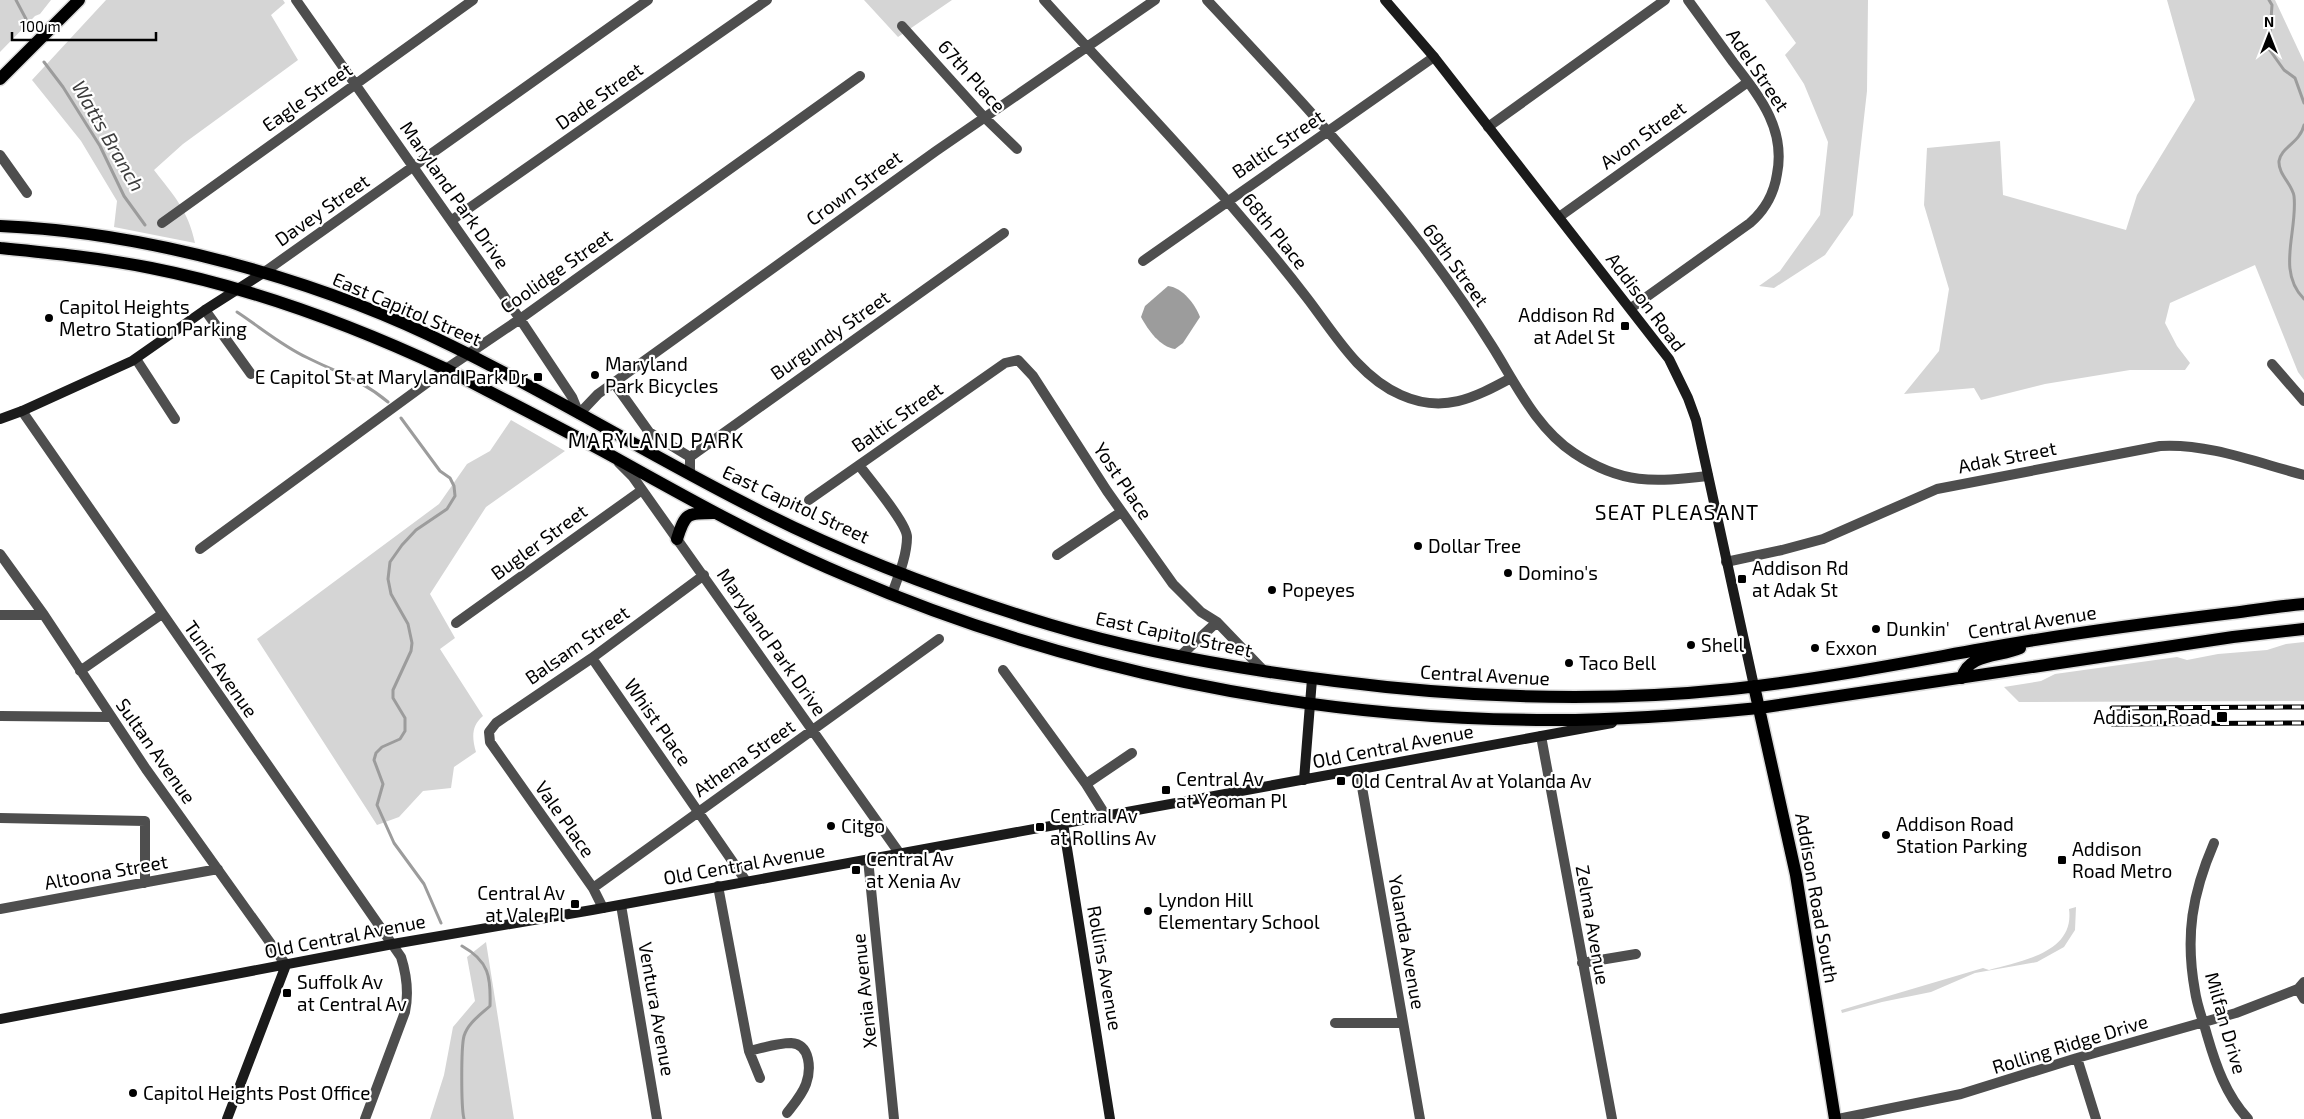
<svg xmlns="http://www.w3.org/2000/svg" width="2304" height="1119" font-family="'Exo 2',sans-serif">
<style>
.green{fill:#d5d5d5}
.water{fill:#9c9c9c}
.lines{fill:none;stroke-linecap:round;stroke-linejoin:round}
.stream{stroke:#9c9c9c;stroke-width:3}
.primary-casing{stroke:#dbdbdb;stroke-width:15}
.street{stroke:#4e4e4e;stroke-width:10}
.secondary{stroke:#1b1b1b;stroke-width:10}
.primary{stroke:#000;stroke-width:12}
.rail-casing{stroke:#000;stroke-width:5}
.rail{stroke:#fff;stroke-width:3;stroke-dasharray:9;stroke-linecap:butt}
.poi-dot{fill:#000;stroke:#fff;stroke-width:2}
.labels{text-anchor:middle;stroke-width:4.5;stroke-linejoin:round;paint-order:stroke}
.street-label{font-size:19px;fill:#000;stroke:#fff}
.poi-label{font-size:19px;fill:#000;stroke:#fff;text-anchor:start}
.water-label{font-size:20px;font-style:italic;fill:#3d3d3d;stroke:#fff}
.quarter-label{font-size:21px;letter-spacing:1px;fill:#000;stroke:#fff}
</style>
<rect width="100%" height="100%" fill="#fff"/>
<path class="green" d="M0,0H51L40,14L35,16L0,52Z
M106,0H283L285,3L271,15L298,60L183,144L154,170C174,196 188,210 195,243L114,227L117,201L81,141L32,80Z
M864,0H952L898,37Z
M1765,0H1868L1867,91L1853,215L1825,255L1774,288L1759,286L1780,271L1820,215L1828,142L1804,84L1785,55L1796,43Z
M2167,0H2275L2304,62V380L2298,372L2255,265L2170,303L2165,323L2177,346L2190,363L2185,370H2130L2045,384L1981,400L1974,388L1904,394L1939,351L1949,289L1924,205L1927,148L2000,141L2003,195L2126,230L2137,195L2195,100Z
M511,420L565,451L486,507L430,594L455,638L440,649L483,716C471,726 472,738 476,752L454,767L451,788L423,791L399,817L377,825L257,639L439,504L467,464L490,451Z
M2304,642V701L2019,702L2004,687L2041,681L2055,674L2177,657L2187,660L2218,654L2267,650L2286,644Z
M2076,907L2075,930L2064,947L2037,962L1975,973L1931,992L1882,1002L1842,1013L1841,1010L1983,968L1989,970C2021,961 2075,953 2069,909Z
M486,942L514,1119H430L444,1075L453,1027L475,1001L467,957Z"/>
<path class="water" d="M1168,286C1183,288 1195,304 1200,317L1183,343L1175,349C1160,347 1148,330 1141,317L1145,306Z"/>
<g class="lines">
<path class="stream" d="M16,0L26,19
M2269,0L2272,5L2269,49L2284,70L2295,78L2304,103
M44,62L63,87L100,146L124,196L145,225
M2304,125C2300,143 2281,147 2279,161C2278,174 2292,184 2294,196C2298,231 2276,271 2304,299
M237,312C260,327 282,346 308,358C338,373 362,380 388,402
M401,418L440,471L450,478L454,486L455,496L447,509L416,530L402,545L390,562L388,579L391,594L408,624L412,643L411,651L393,690V698L405,718V731L400,739L382,747L376,753L374,760L383,784L377,805L394,843L424,884L441,923
M462,946C489,961 491,977 490,1006C480,1015 468,1023 464,1036C461,1047 461,1107 464,1119"/>
<defs>
<path id="primary" d="M0,79L79,0
M0,226C147,232 320,280 452,346C556,397 656,459 760,511C853,558 952,595 1051,625C1144,653 1239,669 1335,681C1467,698 1599,703 1732,689C1816,680 1898,664 1982,649C2065,634 2148,623 2232,613C2256,610 2280,606 2304,604
M0,248C50,253 101,258 151,268C253,288 352,325 446,369C501,398 557,426 612,456C689,499 766,542 847,576C1063,669 1302,718 1537,720C1611,721 1685,715 1759,708L2233,637L2304,629
M677,539C685,513 687,513 713,513
M1962,678C1968,653 2000,657 2020,648
M1754,686L1796,875L1835,1119"/>
</defs>
<use href="#primary" class="primary-casing"/>
<path class="street" d="M296,0L520,319L572,397L579,414L598,394L936,151L1155,0
M1044,0C1107,70 1174,138 1235,210C1260,239 1284,268 1307,298C1334,333 1359,377 1401,395C1443,414 1474,398 1511,378
M1207,0C1281,79 1355,158 1421,244C1446,277 1470,311 1492,346C1516,384 1536,428 1574,453C1622,485 1654,482 1708,476
M902,26L985,118L1017,149
M1488,127L1665,0
M0,155L27,193
M1559,217L1748,82
M452,220L767,0
M162,223L473,0
M1143,261L1434,57
M263,273L648,0
M1631,308L1750,223C1765,210 1774,194 1777,174C1786,128 1759,96 1733,62C1718,41 1703,21 1688,0
M205,310L251,374
M136,359L175,419
M2272,364L2304,401
M614,383L649,432L690,457
M22,411L401,957C407,976 409,993 405,1012L365,1119
M619,463L633,477L900,854
M859,465C869,479 907,523 907,537C907,556 898,577 892,594
M690,473V457L1004,233
M809,500L1005,363L1018,360L1033,376L1107,491L1173,584L1201,612L1217,622L1265,672
M200,549L446,369L520,319L860,76
M0,554L44,615L146,769L286,965
M1057,555L1121,512
M1726,562L1782,550L1823,539L1937,489L2160,446C2208,443 2258,463 2304,475
M0,615H44
M456,623L642,490
M1179,657L1217,622
M592,658L746,881
M1003,670L1086,784L1106,816
M80,671L162,614
M0,716L110,717
M1541,736L1612,1119
M1359,770L1420,1119
M1086,784L1132,753
M0,818L145,821V883
M2214,843C2192,894 2185,936 2195,991C2197,1006 2203,1020 2207,1035C2216,1066 2226,1095 2248,1119
M868,859L894,1119
M718,886L749,1051L760,1078
M593,888L939,639
M621,905L657,1119
M603,908L593,888L490,742L489,732L496,723L592,658L704,575
M0,909L218,869
M1582,963L1636,954
M2298,989L2304,999
M1335,1023H1403
M749,1051C762,1048 778,1043 791,1043C811,1044 811,1070 806,1084C802,1095 794,1104 787,1113
M2077,1058L2096,1119
M1838,1119L1961,1094L2077,1058L2236,1013L2298,989L2304,982"/>
<path class="secondary" d="M1385,0L1434,57L1669,359L1688,398L1696,420L1754,686
M0,419L22,411L132,361L205,310L263,273
M1304,780L1312,679
M1063,823L1110,1119
M0,1019L393,944L592,910L1612,723
M227,1119L286,965"/>
<use href="#primary" class="primary"/>
<defs>
<path id="rail" d="M2112,708L2304,707
M2112,724L2304,723"/>
</defs>
<use href="#rail" class="rail-casing"/>
<use href="#rail" class="rail"/>
</g>
<g class="poi-dot">
<circle cx="49" cy="318" r="5"/>
<rect x="1620" y="321" width="10" height="10" rx="2.5"/>
<circle cx="595" cy="375" r="5"/>
<rect x="533" y="372" width="10" height="10" rx="2.5"/>
<circle cx="1418" cy="546" r="5"/>
<circle cx="1508" cy="573" r="5"/>
<rect x="1737" y="574" width="10" height="10" rx="2.5"/>
<circle cx="1272" cy="590" r="5"/>
<circle cx="1876" cy="629" r="5"/>
<circle cx="1691" cy="645" r="5"/>
<circle cx="1815" cy="648" r="5"/>
<circle cx="1569" cy="663" r="5"/>
<rect x="2216" y="711" width="12" height="12" rx="2.5"/>
<rect x="1336" y="776" width="10" height="10" rx="2.5"/>
<rect x="1161" y="785" width="10" height="10" rx="2.5"/>
<circle cx="831" cy="826" r="5"/>
<rect x="1035" y="822" width="10" height="10" rx="2.5"/>
<circle cx="1886" cy="835" r="5"/>
<rect x="2057" y="855" width="10" height="10" rx="2.5"/>
<rect x="851" y="865" width="10" height="10" rx="2.5"/>
<rect x="570" y="899" width="10" height="10" rx="2.5"/>
<circle cx="1148" cy="911" r="5"/>
<rect x="282" y="988" width="10" height="10" rx="2.5"/>
<circle cx="133" cy="1093" r="5"/>
</g>
<g class="labels">
<g class="street-label">
<text transform="translate(1758 70) rotate(56)" y="7">Adel Street</text>
<text transform="translate(972 76) rotate(48)" y="7">67th Place</text>
<text transform="translate(599 96) rotate(-35)" y="7">Dade Street</text>
<text transform="translate(307 97) rotate(-35)" y="7">Eagle Street</text>
<text transform="translate(1643 135) rotate(-36)" y="7">Avon Street</text>
<text transform="translate(1278 144) rotate(-34)" y="7">Baltic Street</text>
<text transform="translate(854 188) rotate(-36)" y="7">Crown Street</text>
<text transform="translate(455 195) rotate(55)" y="7">Maryland Park Drive</text>
<text transform="translate(322 210) rotate(-35)" y="7">Davey Street</text>
<text transform="translate(1275 231) rotate(51)" y="7">68th Place</text>
<text transform="translate(1456 265) rotate(54)" y="7">69th Street</text>
<text transform="translate(556 271) rotate(-35)" y="7">Coolidge Street</text>
<text transform="translate(1646 302) rotate(53)" y="7">Addison Road</text>
<text transform="translate(407 309) rotate(23)" y="7">East Capitol Street</text>
<text transform="translate(830 335) rotate(-35)" y="7">Burgundy Street</text>
<text transform="translate(897 417) rotate(-35)" y="7">Baltic Street</text>
<text transform="translate(2007 457) rotate(-11)" y="7">Adak Street</text>
<text transform="translate(1123 481) rotate(56)" y="7">Yost Place</text>
<text transform="translate(796 504) rotate(25)" y="7">East Capitol Street</text>
<text transform="translate(539 542) rotate(-36)" y="7">Bugler Street</text>
<text transform="translate(2032 622) rotate(-9)" y="7">Central Avenue</text>
<text transform="translate(1174 634) rotate(12)" y="7">East Capitol Street</text>
<text transform="translate(772 642) rotate(55)" y="7">Maryland Park Drive</text>
<text transform="translate(577 645) rotate(-35)" y="7">Balsam Street</text>
<text transform="translate(221 669) rotate(55)" y="7">Tunic Avenue</text>
<text transform="translate(1485 675) rotate(3)" y="7">Central Avenue</text>
<text transform="translate(658 722) rotate(55)" y="7">Whist Place</text>
<text transform="translate(1393 746) rotate(-11)" y="7">Old Central Avenue</text>
<text transform="translate(156 751) rotate(55)" y="7">Sultan Avenue</text>
<text transform="translate(744 758) rotate(-35)" y="7">Athena Street</text>
<text transform="translate(565 819) rotate(55)" y="7">Vale Place</text>
<text transform="translate(744 864) rotate(-10)" y="7">Old Central Avenue</text>
<text transform="translate(106 872) rotate(-10)" y="7">Altoona Street</text>
<text transform="translate(1817 898) rotate(80)" y="7">Addison Road South</text>
<text transform="translate(1593 925) rotate(80)" y="7">Zelma Avenue</text>
<text transform="translate(345 936) rotate(-11)" y="7">Old Central Avenue</text>
<text transform="translate(1407 942) rotate(80)" y="7">Yolanda Avenue</text>
<text transform="translate(1105 968) rotate(80)" y="7">Rollins Avenue</text>
<text transform="translate(864 991) rotate(-96)" y="7">Xenia Avenue</text>
<text transform="translate(657 1009) rotate(80)" y="7">Ventura Avenue</text>
<text transform="translate(2226 1023) rotate(74)" y="7">Milfan Drive</text>
<text transform="translate(2070 1044) rotate(-17)" y="7">Rolling Ridge Drive</text>
</g>
<g class="poi-label">
<text x="59" y="314">Capitol Heights<tspan x="59" dy="22">Metro Station Parking</tspan></text>
<text x="1615" y="322" text-anchor="end">Addison Rd<tspan x="1615" dy="22">at Adel St</tspan></text>
<text x="605" y="371">Maryland<tspan x="605" dy="22">Park Bicycles</tspan></text>
<text x="528" y="384" text-anchor="end">E Capitol St at Maryland Park Dr</text>
<text x="1428" y="553">Dollar Tree</text>
<text x="1752" y="575">Addison Rd<tspan x="1752" dy="22">at Adak St</tspan></text>
<text x="1518" y="580">Domino's</text>
<text x="1282" y="597">Popeyes</text>
<text x="1886" y="636">Dunkin'</text>
<text x="1701" y="652">Shell</text>
<text x="1825" y="655">Exxon</text>
<text x="1579" y="670">Taco Bell</text>
<text x="2211" y="724" text-anchor="end">Addison Road</text>
<text x="1176" y="786">Central Av<tspan x="1176" dy="22">at Yeoman Pl</tspan></text>
<text x="1351" y="788">Old Central Av at Yolanda Av</text>
<text x="1050" y="823">Central Av<tspan x="1050" dy="22">at Rollins Av</tspan></text>
<text x="1896" y="831">Addison Road<tspan x="1896" dy="22">Station Parking</tspan></text>
<text x="841" y="833">Citgo</text>
<text x="2072" y="856">Addison<tspan x="2072" dy="22">Road Metro</tspan></text>
<text x="866" y="866">Central Av<tspan x="866" dy="22">at Xenia Av</tspan></text>
<text x="565" y="900" text-anchor="end">Central Av<tspan x="565" dy="22">at Vale Pl</tspan></text>
<text x="1158" y="907">Lyndon Hill<tspan x="1158" dy="22">Elementary School</tspan></text>
<text x="297" y="989">Suffolk Av<tspan x="297" dy="22">at Central Av</tspan></text>
<text x="143" y="1100">Capitol Heights Post Office</text>
</g>
<g class="water-label">
<text transform="translate(108 136) rotate(60)" y="7">Watts Branch</text>
</g>
<g class="quarter-label">
<text x="656" y="448">MARYLAND PARK</text>
<text x="1677" y="520">SEAT PLEASANT</text>
</g>
</g>
<g transform="translate(2269 35)" stroke="#ffffff" stroke-width="4" paint-order="stroke">
<path d="M0-4L9 19L0 12L-9 19Z" fill="#000000"/>
<text y="-8" font-size="14" font-weight="bold" text-anchor="middle" fill="#000000">N</text>
</g>
<path d="M12 32v8h144v-8" fill="none" stroke="#000000" stroke-width="2.5"/>
<text x="20" y="32" font-size="15" fill="#000000" stroke="#ffffff" stroke-width="4" paint-order="stroke">100 m</text>
</svg>
